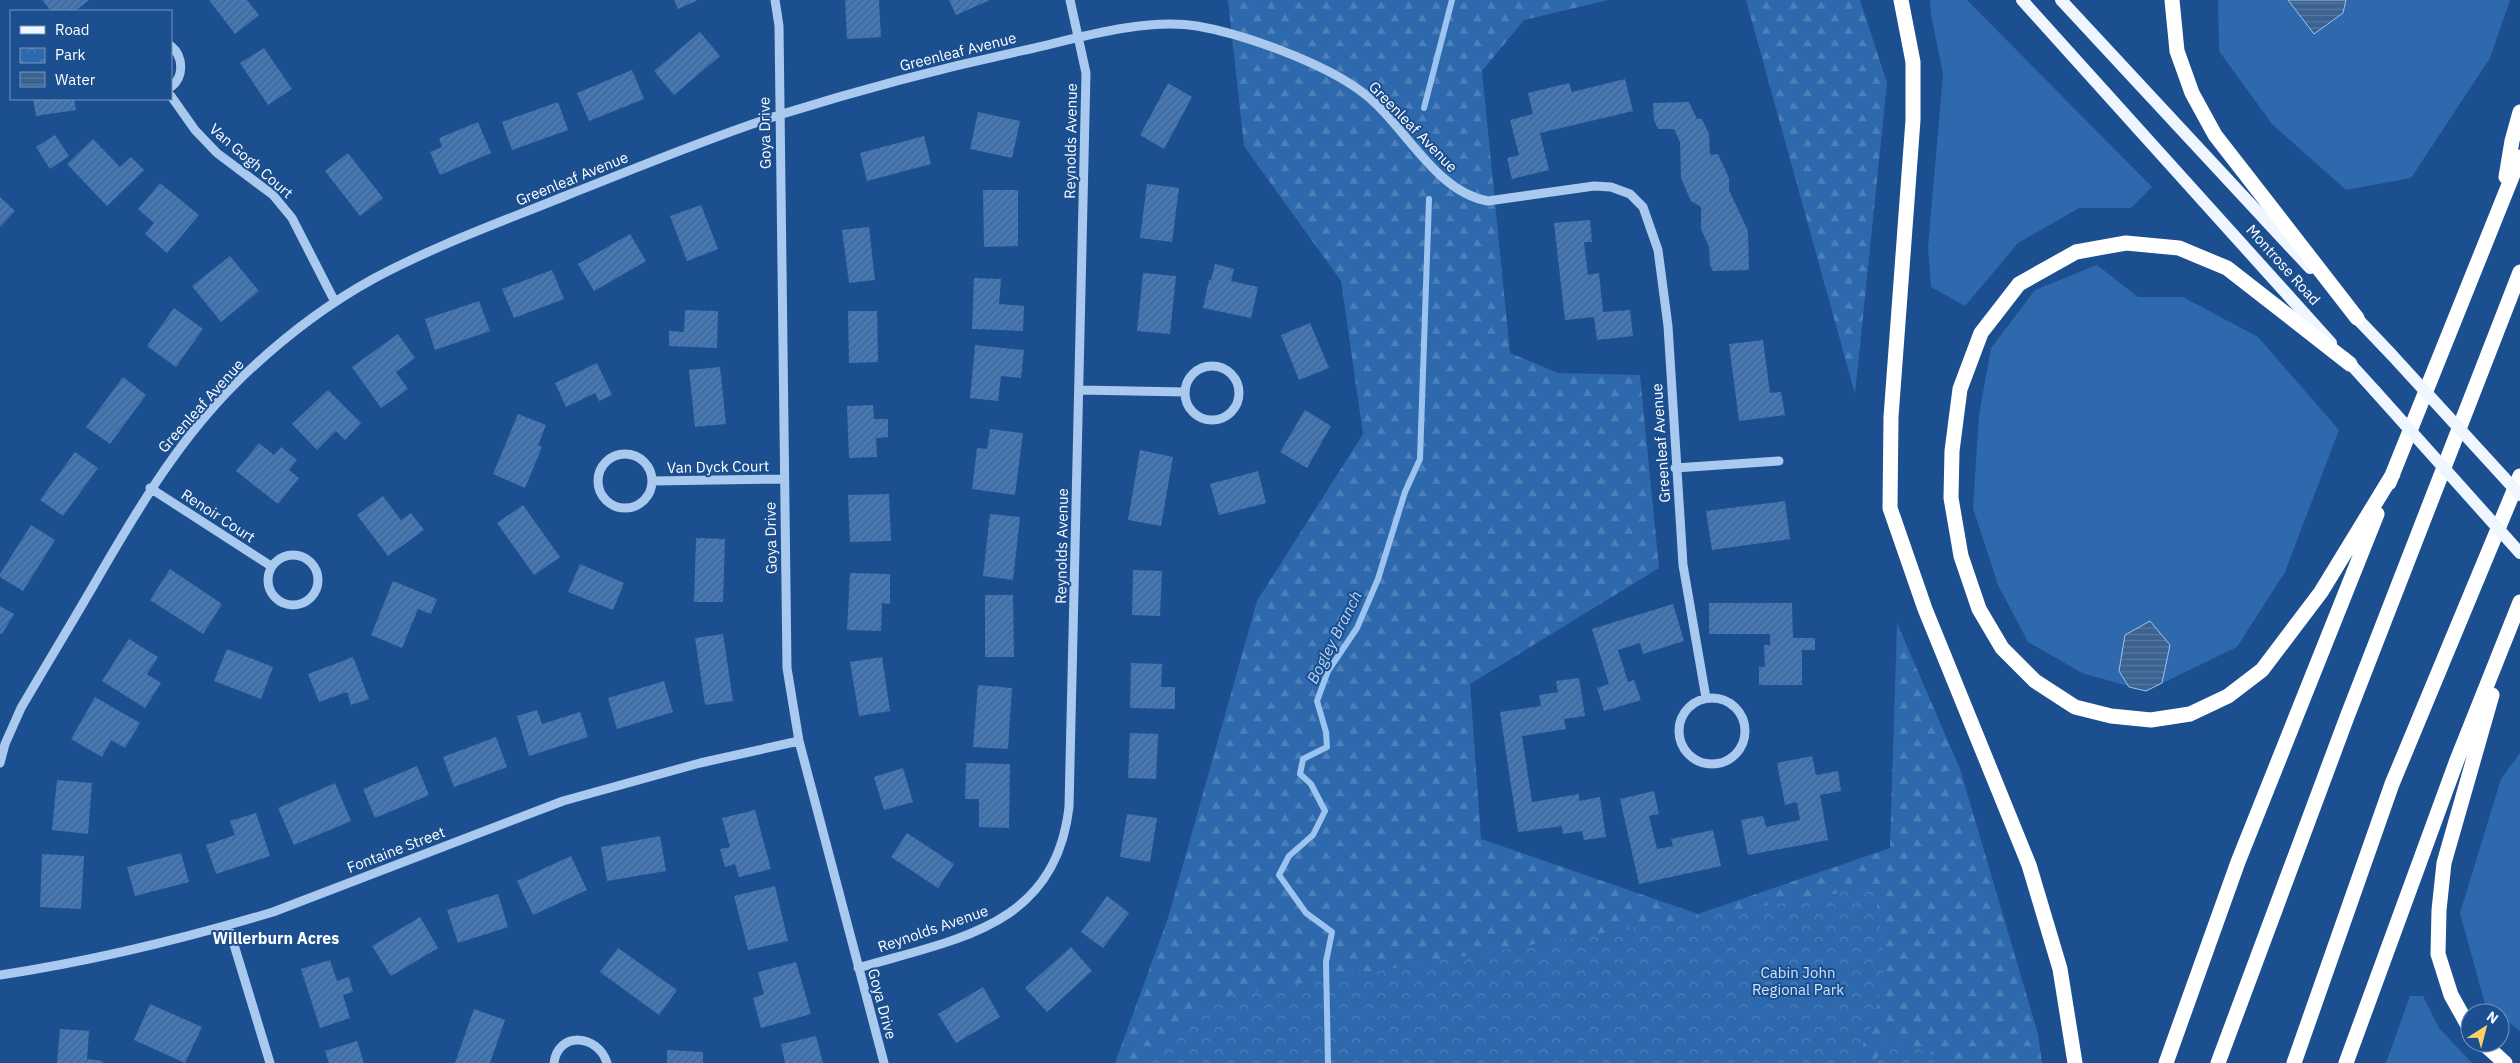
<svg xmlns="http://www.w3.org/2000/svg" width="2520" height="1063" font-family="'IBM Plex Sans',sans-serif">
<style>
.grass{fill:#2e69ad}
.forest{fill:url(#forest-firs)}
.park{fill:url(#park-crowns)}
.water{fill:url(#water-rules);stroke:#9cc4f0}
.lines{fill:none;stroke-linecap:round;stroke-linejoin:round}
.stream{stroke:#9cc4f0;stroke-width:6}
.building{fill:url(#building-hatch)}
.minor{stroke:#a9c9ee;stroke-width:9}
.major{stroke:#f0f6ff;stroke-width:12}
.highway{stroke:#fff;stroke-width:15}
.major-bridge{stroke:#f0f6ff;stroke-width:12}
.labels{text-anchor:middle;stroke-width:4;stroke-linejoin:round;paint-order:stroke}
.street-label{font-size:15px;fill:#fff;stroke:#1b4f8f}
.park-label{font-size:15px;fill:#cfe3fa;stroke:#1b4f8f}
.water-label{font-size:16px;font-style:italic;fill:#b5d3f5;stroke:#1b4f8f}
.neighbourhood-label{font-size:16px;font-weight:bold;fill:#fff;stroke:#1b4f8f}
</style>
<defs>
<pattern id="forest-firs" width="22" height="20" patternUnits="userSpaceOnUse" patternTransform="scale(1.25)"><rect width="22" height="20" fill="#2e69ad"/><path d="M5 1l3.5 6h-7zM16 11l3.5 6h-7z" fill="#4d80b9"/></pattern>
<pattern id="park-crowns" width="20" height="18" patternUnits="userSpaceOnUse" patternTransform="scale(1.25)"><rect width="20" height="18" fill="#2e69ad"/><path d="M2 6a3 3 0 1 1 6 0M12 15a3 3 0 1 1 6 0" fill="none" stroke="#4d80b9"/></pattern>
<pattern id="water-rules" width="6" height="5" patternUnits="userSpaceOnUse" patternTransform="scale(1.25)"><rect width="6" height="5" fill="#3c6290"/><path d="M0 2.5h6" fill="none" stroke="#597aa1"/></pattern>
<pattern id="building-hatch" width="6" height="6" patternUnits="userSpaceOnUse" patternTransform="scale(1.25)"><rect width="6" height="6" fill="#4478b7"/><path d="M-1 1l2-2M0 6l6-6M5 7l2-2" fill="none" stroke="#486282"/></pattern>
</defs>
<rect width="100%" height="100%" fill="#1b4f8f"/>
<path class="grass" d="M1930,0H1967L2152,187L2131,208H2079L2018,243L1965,306L1931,287L1928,247L1943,74L1931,15Z
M2218,0H2510L2490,58L2411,178L2346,190L2272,124L2219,51Z
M2097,265L2138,297H2183L2258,337L2339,430L2285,572L2237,647L2146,691L2082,673L2028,642L1998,585L1973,508L1979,415L1991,348L2035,290Z
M2520,753V1031L2500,1015V1013L2485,1004L2460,913L2501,779Z
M2410,996H2423L2439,1028L2472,1063H2386Z"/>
<path class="forest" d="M1228,0H1608L1524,20L1482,71L1510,353L1558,373L1640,375L1659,568L1470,684L1481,839L1698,914L1890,848L1897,623L1960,769L2038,1034L2042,1063H1115L1168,918L1257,601L1363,434L1341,281L1244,146Z
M1746,0H1860L1887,83L1855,394Z"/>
<path class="park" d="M1875,887L1885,969L1874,1020L1855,1063H1138L1221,997Z
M1888,1037H1889L1953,1063H1874Z"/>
<path class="water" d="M2288,0H2346L2343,13L2314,34Z
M2150,621L2170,645L2162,683L2146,691L2129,687L2119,671L2125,635Z"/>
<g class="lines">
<path class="stream" d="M1424,108L1452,0
M1328,1063L1326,962L1332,932L1306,913L1279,875L1289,856L1313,835L1325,811L1311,784L1300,774L1303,759L1327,747L1326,732L1317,701L1328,671L1357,628L1378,579L1405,492L1420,459L1429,199"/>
</g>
<path class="building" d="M42,0H89L75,11H51Z
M209,0H247L259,15L235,34Z
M674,0H698L678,9Z
M845,0H879L881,37L847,39Z
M949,0H990L956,15Z
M700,32L720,56L674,95L654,71Z
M264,48L292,89L268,105L240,63Z
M632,70L644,99L589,121L577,93Z
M1625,79L1633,111L1540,133L1549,170L1512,179L1507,158L1519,155L1510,120L1533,114L1528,93L1569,83L1572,92Z
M1168,83L1192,97L1164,149L1140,135Z
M33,99H74L76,110L36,116Z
M558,102L568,130L512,150L502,122Z
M1689,102L1697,119H1702L1709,134L1710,155L1718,154L1729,178V190L1748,231L1749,270L1713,271L1710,265L1709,247L1701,229V207L1691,201L1681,178L1680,142L1674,129H1658L1654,120L1653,103Z
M978,112L1020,121L1012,158L970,149Z
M478,122L491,153L440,175L430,152L442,147L439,138Z
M55,135L69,156L50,169L36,147Z
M924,136L931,164L867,181L860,153Z
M93,139L120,167L131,157L144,170L107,206L67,164Z
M348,153L383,198L360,216L325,171Z
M160,183L199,215L167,253L145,234L154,223L138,209Z
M1147,184L1179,188L1172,242L1140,238Z
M983,190H1018V246L984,247Z
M0,197L15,211L0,227Z
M701,205L718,249L687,261L670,216Z
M1590,220L1592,242H1584L1588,275L1599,273L1603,312L1630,310L1633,336L1597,340L1594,317L1565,320L1554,223Z
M869,227L875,280L849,283L842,230Z
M630,234L646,261L594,291L578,264Z
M230,256L259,291L221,322L192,286Z
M1215,264L1234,269L1231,281L1258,287L1251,318L1203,308L1209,280H1211Z
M552,270L564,299L514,318L502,289Z
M1143,273L1176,276L1170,334L1137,331Z
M974,278L1001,279L999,304L1024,306L1023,331L972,329Z
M479,301L490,331L435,350L425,319Z
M174,308L203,329L176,367L147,346Z
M685,310L718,311L717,348L669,346V331L684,332Z
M848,311H877L878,362L849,363Z
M1310,323L1329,368L1299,380L1281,335Z
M398,334L415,358L396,372L408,389L381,408L352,367Z
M1763,340L1770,393L1781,392L1785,415L1739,421L1729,344Z
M975,345L1024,350L1021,378L1001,376L998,401L970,398Z
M597,363L612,395L599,401L595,393L566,407L555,383Z
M720,367L726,424L695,427L689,370Z
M123,377L146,395L110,444L86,427Z
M328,390L361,423L345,440L336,431L317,450L292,424Z
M873,405L874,419H888V437L876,438L877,457L849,458L847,406Z
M1305,410L1331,426L1307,468L1280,452Z
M518,414L546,425L538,445L542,447L525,488L493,474Z
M990,429L1023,433L1015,495L972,489L977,448L987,449Z
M259,443L274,455L281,447L297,460L289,470L299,478L278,504L236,471Z
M1140,450L1173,457L1161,526L1128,520Z
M75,452L98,468L63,516L40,500Z
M1258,471L1266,503L1219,515L1210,484Z
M889,494L891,541L850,542L848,495Z
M383,496L401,520L411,513L424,530L388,556L357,515Z
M1785,501L1790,539L1712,550L1706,511Z
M523,505L560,557L534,575L497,523Z
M990,514L1020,517L1013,580L983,576Z
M31,525L55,540L23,591L0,577V574Z
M696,538L725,539L723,602H694Z
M580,564L624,583L613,610L568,592Z
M170,569L222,604L203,634L150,600Z
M1133,570L1162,571L1160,616L1132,615Z
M850,573L890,574V604L882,603L881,631L847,630Z
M393,581L437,599L431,614L418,609L402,648L371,635Z
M985,595H1013L1014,657H985Z
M1709,603H1792L1793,638H1815V650H1802V685H1759V667H1765L1764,645H1770V634H1709Z
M1673,604L1684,641L1643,654L1640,643L1618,650L1628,682L1634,680L1641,700L1604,711L1597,688L1609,684L1592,629Z
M0,606L14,614L2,634L0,633Z
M723,634L733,701L705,705L695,638Z
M129,639L158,657L147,674L161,683L145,708L102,681Z
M227,649L273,667L261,699L214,681Z
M353,657L369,699L351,705L347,692L319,702L308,674Z
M882,657L890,711L859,716L850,662Z
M1131,663L1162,664L1161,687H1175V709L1130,708Z
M1579,678L1585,716L1564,719L1566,729L1522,736L1532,802L1579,794V801L1600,797L1606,837L1584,840L1582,831L1563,834L1562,826L1518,832L1500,712L1541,706L1539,695L1558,692L1556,681Z
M664,681L673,712L617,729L608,698Z
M978,685L1012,688L1008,749L973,747Z
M95,697L140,723L125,748L111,740L102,757L71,739Z
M537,710L542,724L580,712L588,737L529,756L517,716Z
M1130,733L1158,734L1156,779L1128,778Z
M496,737L507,767L454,787L443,757Z
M1812,756L1816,775L1838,771L1841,791L1820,795L1828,840L1748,855L1741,820L1763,816L1766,827L1800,820L1797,802L1785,805L1777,763Z
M966,763L1010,764L1009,828L979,827V799H965Z
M417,766L429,795L375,818L363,789Z
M903,768L913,802L884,810L874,777Z
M57,780L92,783L88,834L52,830Z
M335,783L351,821L294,845L278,808Z
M1654,791L1659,814L1649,816L1657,849L1673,846L1671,839L1713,830L1721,866L1639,884L1620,799Z
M755,810L771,869L739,877L735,864L725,867L720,849L730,847L722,818Z
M256,813L270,856L216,874L206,845L235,835L230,821Z
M1127,814L1157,818L1150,862L1120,857Z
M907,833L954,864L938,888L891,857Z
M660,836L666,871L607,881L601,847Z
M181,853L189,882L135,896L127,867Z
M42,854L84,856L81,909L40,907Z
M571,856L587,890L533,915L517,881Z
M775,886L788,941L748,950L734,896Z
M498,894L508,927L458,943L447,910Z
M1107,896L1129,913L1103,948L1081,932Z
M420,917L438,948L391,976L372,946Z
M1071,947L1092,971L1047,1012L1025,988Z
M618,948L677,990L659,1015L600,972Z
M330,960L337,981L349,977L353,992L343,995L350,1018L320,1028L301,969Z
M796,962L811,1014L761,1028L753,998L764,994L758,972Z
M983,987L1000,1017L956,1043L938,1014Z
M150,1004L202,1027L185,1063L134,1040Z
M474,1009L505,1020L490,1063H455Z
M60,1029L89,1031L87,1059L103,1061L102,1063H57Z
M816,1036L823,1063H785L781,1044Z
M357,1041L364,1063H329L325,1051Z
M667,1050L703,1052V1063H667Z"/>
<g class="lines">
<path class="minor" d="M775,0L779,26L787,668L799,741L884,1063
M171,46C184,57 184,77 171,87
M171,96L195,130L217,153L273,195L292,218L335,302
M1185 393a27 27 0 1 1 54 0a27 27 0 1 1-54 0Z
M1079,390L1185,392
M598 481a27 27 0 1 1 54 0a27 27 0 1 1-54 0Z
M1675,468L1779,461
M652,481L784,479
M150,488L271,566
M268 580a25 25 0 1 1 50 0a25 25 0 1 1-50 0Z
M1679 731a33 33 0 1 1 66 0a33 33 0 1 1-66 0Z
M0,763L5,744L21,708C48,662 76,616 103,569C142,502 182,436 238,381C278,342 324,306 373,279C436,245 504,221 570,194C639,167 708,138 779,115C862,89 945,67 1030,49C1081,37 1145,18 1197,26C1244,34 1324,63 1362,92C1404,123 1434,192 1488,201L1594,186L1611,187L1630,194L1643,207L1658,250L1668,326L1683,565L1706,698
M228,925L270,1063
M858,968C955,939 1055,928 1069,807L1086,73L1070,0
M0,975C93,961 183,939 273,912L563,801L700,763L799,741
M554,1063C558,1031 598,1034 607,1063"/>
<path class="major" d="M2022,0L2331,343
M2061,0L2310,268
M2351,312L2391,354
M2345,358L2375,391"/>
<path class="highway" d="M1901,0L1913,62V120L1891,417L1890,508L1925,609L2029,865L2060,969L2075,1063
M2172,0L2177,51L2192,93L2215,135L2357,318
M2506,177L2512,141L2520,112
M2350,364L2227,268L2179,248L2126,243L2076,252L2019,284L1981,333L1960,389L1952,451L1951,498L1961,556L1979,609L2002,648L2035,681L2075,707L2111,716L2151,720L2190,714L2228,696L2262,670L2321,592L2393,474
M2389,483L2520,157
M2470,1029L2451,995L2438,954L2439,910L2444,863L2492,695
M2483,1043L2505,1063
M2166,1063L2238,862L2377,514
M2218,1063L2347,717L2520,272
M2294,1063L2392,784L2520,476
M2346,1063L2457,760L2520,602"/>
<path class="major-bridge" d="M2391,354L2520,495
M2375,391L2520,553"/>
</g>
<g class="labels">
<g class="street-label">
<text transform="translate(958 52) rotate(-14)" y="5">Greenleaf Avenue</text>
<text transform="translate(1413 127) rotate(46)" y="5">Greenleaf Avenue</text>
<text transform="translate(765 133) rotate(-91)" y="5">Goya Drive</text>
<text transform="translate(1071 141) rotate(-89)" y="5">Reynolds Avenue</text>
<text transform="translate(251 161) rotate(41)" y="5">Van Gogh Court</text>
<text transform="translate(572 179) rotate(-22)" y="5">Greenleaf Avenue</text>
<text transform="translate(2283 265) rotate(48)" y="5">Montrose Road</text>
<text transform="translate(201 406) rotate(-48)" y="5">Greenleaf Avenue</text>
<text transform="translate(1661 443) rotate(-94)" y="5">Greenleaf Avenue</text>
<text transform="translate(718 467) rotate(-1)" y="5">Van Dyck Court</text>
<text transform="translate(218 516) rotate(33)" y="5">Renoir Court</text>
<text transform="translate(771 538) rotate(-91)" y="5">Goya Drive</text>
<text transform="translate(1062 546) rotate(-89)" y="5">Reynolds Avenue</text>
<text transform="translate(396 850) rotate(-21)" y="5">Fontaine Street</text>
<text transform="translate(933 929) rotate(-19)" y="5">Reynolds Avenue</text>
<text transform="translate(882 1004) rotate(75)" y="5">Goya Drive</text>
</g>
<g class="park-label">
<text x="1798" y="978">Cabin John<tspan x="1798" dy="17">Regional Park</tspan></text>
</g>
<g class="water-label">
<text transform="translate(1334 637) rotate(-63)" y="6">Bogley Branch</text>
</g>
<g class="neighbourhood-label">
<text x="276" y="944">Willerburn Acres</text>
</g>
</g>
<rect x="10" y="10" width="162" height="90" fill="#1b4f8f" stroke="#7695bc"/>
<rect x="20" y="26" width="25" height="8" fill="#f0f6ff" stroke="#7695bc"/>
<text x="55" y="35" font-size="15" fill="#ffffff">Road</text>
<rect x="20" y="48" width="25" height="15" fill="url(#park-crowns)" stroke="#7695bc"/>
<text x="55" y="60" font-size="15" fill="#ffffff">Park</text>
<rect x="20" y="72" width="25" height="15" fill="url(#water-rules)" stroke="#7695bc"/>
<text x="55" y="85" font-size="15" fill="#ffffff">Water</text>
<g transform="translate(2485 1028) rotate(36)"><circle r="24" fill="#1b4f8f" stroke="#7695bc"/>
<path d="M0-4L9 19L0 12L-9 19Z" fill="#ffd166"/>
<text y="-8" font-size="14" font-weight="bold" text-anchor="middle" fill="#ffffff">N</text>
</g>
</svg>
